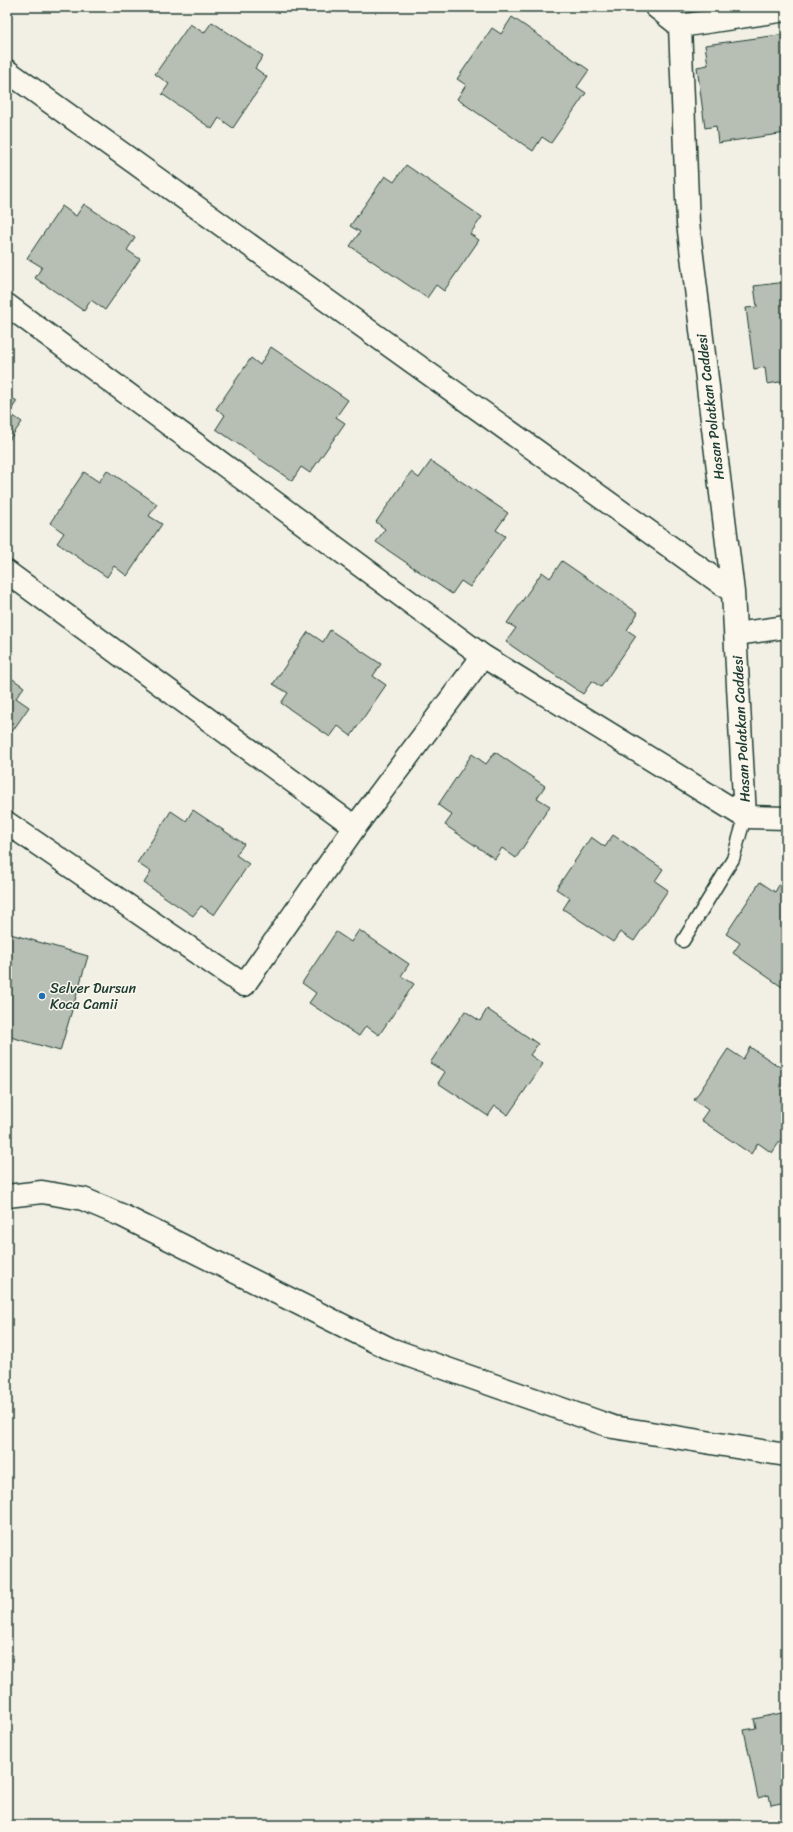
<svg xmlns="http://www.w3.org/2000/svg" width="793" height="1832" font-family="Sriracha,sans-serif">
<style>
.building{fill:#b7beb3;stroke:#1f3d34}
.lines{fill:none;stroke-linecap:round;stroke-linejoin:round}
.service-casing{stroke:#1f3d34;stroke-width:15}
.minor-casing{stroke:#1f3d34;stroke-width:25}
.tertiary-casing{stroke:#1f3d34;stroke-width:25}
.service{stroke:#fbf7ec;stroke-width:12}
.minor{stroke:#fbf7ec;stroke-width:22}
.tertiary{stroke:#fbf7ec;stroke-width:22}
.poi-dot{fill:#1f6fb2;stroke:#fbf7ec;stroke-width:1.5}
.labels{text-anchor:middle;stroke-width:3;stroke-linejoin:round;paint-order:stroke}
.street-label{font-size:14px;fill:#1f3d34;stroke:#fbf7ec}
.poi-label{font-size:14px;fill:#1f3d34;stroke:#fbf7ec;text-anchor:start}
</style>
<rect width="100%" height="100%" fill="#f2f0e5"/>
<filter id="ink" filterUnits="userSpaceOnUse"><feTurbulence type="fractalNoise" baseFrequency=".025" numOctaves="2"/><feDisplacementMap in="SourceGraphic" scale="8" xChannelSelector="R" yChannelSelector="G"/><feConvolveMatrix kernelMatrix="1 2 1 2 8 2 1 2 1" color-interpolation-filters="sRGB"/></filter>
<g filter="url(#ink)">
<path class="building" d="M512,17L589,70L577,87L586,93L551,143L542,137L533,151L457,99L466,85L457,79L492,28L501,34Z
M212,22L263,56L255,68L267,77L233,128L219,118L212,129L162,94L169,84L155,74L190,24L204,33Z
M786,34V133L718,143L716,126L705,128L697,67L708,65L705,45Z
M406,165L482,217L470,234L479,240L444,291L436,285L427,298L350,246L360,232L350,226L385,176L394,182Z
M84,204L135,238L127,250L140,259L105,310L91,300L84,311L35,278L42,267L27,258L62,206L76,216Z
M786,282V381L767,384L765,367L754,369L746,308L757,307L754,286Z
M271,347L348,400L336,417L345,423L310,473L301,467L292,481L216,429L225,415L216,409L251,358L260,365Z
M7,395L17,401L9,413L22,422L7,443Z
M431,461L508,513L496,530L505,536L470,587L461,581L452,594L376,542L385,529L376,522L411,472L419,478Z
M107,470L157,504L149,516L162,524L127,576L114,566L107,577L57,543L64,533L50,523L84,472L99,482Z
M562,561L638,613L627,630L636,636L601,687L592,681L583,694L506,642L516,628L507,623L542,572L550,578Z
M330,630L381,664L373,676L386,685L351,736L338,726L330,737L281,703L288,693L273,684L308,632L323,642Z
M7,675L24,687L16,698L29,707L7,739Z
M495,752L545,786L537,798L550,806L516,858L502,848L495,859L445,825L452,815L438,805L472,754L486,764Z
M193,810L244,844L236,855L249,864L214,915L201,906L193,916L144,883L151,872L137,863L171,811L186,821Z
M613,835L663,869L655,881L668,890L634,941L620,932L613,942L563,909L570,898L556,889L591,837L605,847Z
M782,880L786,883V982L782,987L733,953L740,943L726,934L760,882L775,892Z
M359,930L409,964L401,976L414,984L379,1035L366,1026L359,1036L309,1003L316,993L302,983L336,932L351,942Z
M7,933L88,956L60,1051L7,1036Z
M487,1009L538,1044L530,1055L543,1064L508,1115L495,1106L488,1116L438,1083L445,1072L430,1063L465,1011L480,1021Z
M750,1047L786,1071V1132L772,1153L758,1143L751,1154L701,1120L708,1110L694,1100L728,1049L743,1059Z
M786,1712V1802L771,1805L769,1795L758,1798L744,1730L756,1728L754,1719Z"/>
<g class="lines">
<defs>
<path id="service" d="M683,941L733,859L745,817"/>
<path id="minor" d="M656,7L680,26L688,223L733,592L745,817
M680,26L786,10
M7,71L733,592
M7,305L483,656L745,817L786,818
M7,572L355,827
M736,634L786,627
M7,823L244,985L355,827L483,656"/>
<path id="tertiary" d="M7,1196L42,1192L83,1199L121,1215L390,1349L613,1427L786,1455"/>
</defs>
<use href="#service" class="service-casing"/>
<use href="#minor" class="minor-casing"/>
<use href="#tertiary" class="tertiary-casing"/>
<use href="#service" class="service"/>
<use href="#minor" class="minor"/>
<use href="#tertiary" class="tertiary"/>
</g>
</g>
<circle class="poi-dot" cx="42" cy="996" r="4"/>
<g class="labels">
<g class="street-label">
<text transform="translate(710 407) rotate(-97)" y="5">Hasan Polatkan Caddesi</text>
<text transform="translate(741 729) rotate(-93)" y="5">Hasan Polatkan Caddesi</text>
</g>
<g class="poi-label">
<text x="50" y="993">Selver Dursun<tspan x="50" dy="16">Koca Camii</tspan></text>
</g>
</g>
<rect width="793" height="1832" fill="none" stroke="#fbf7ec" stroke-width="24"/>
<rect x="12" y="12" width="769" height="1808" fill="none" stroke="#1f3d34" stroke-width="1.5" filter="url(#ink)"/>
</svg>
